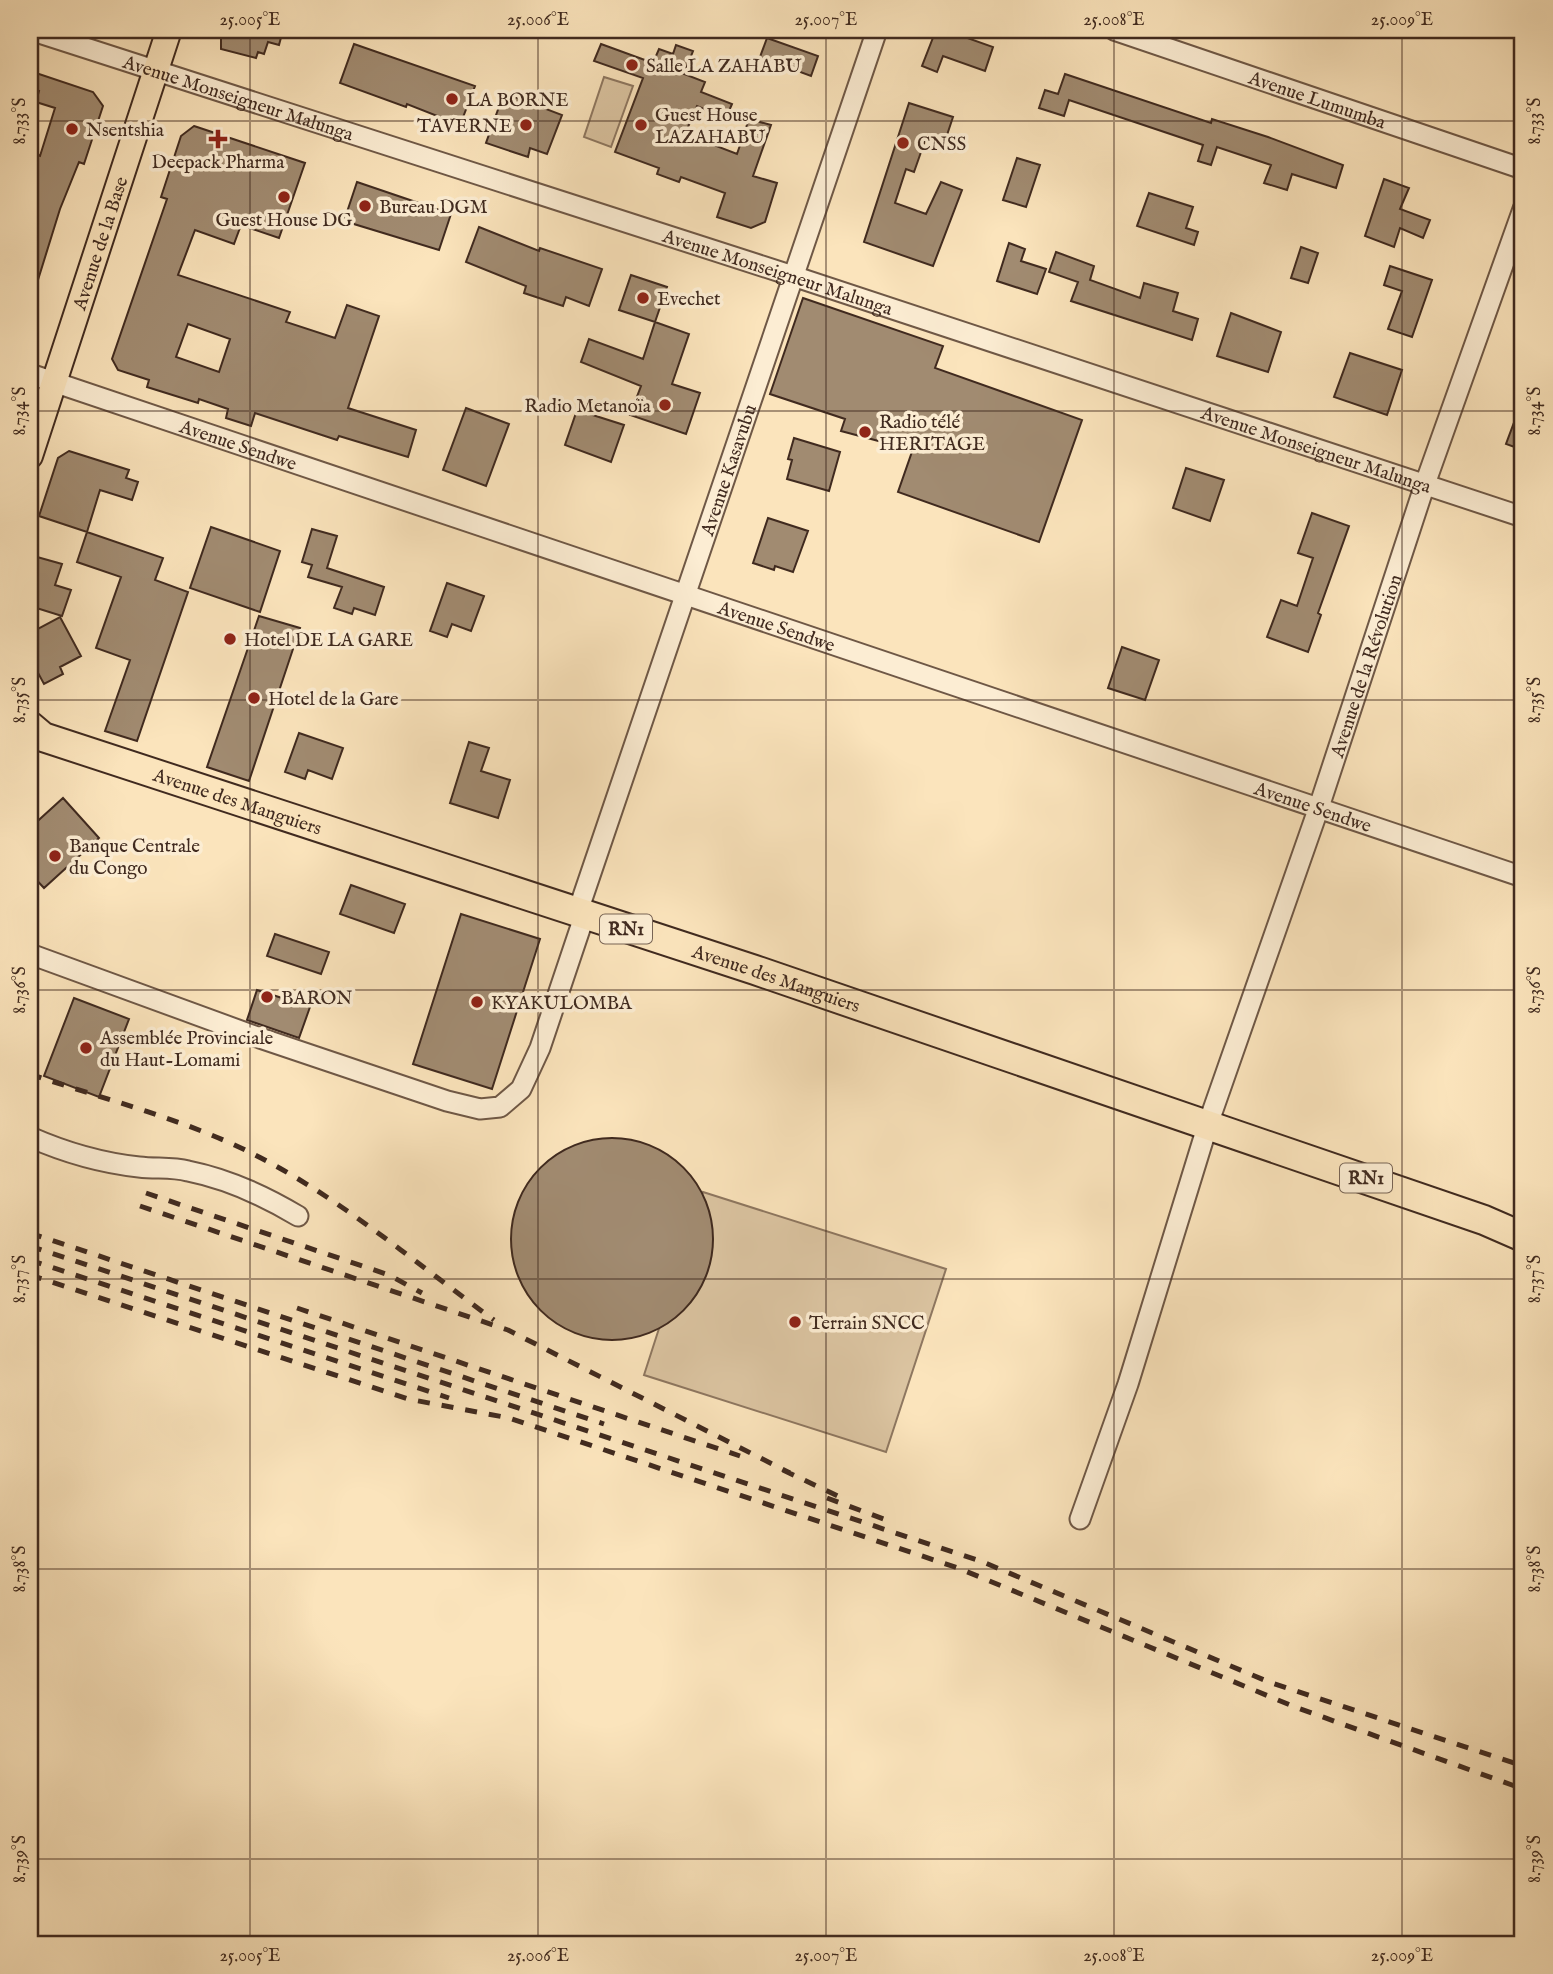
<svg xmlns="http://www.w3.org/2000/svg" width="1553" height="1974" font-family="'IM FELL English',serif">
<style>
.green{fill:#dbc4a1;stroke:#8e7760;stroke-width:2}
.building{fill:#a18b71;stroke:#402a1f;stroke-width:2;fill-rule:evenodd}
.lines{fill:none;stroke-linecap:round;stroke-linejoin:round}
.minor-casing{stroke:#6f5846;stroke-width:23}
.major-casing{stroke:#402a1f;stroke-width:28}
.highway-casing{stroke:#402a1f;stroke-width:32}
.minor{stroke:#fcedd3;stroke-width:19}
.major{stroke:#fbe4bc;stroke-width:24}
.highway{stroke:#fbe4bc;stroke-width:28}
.rail{stroke:#402a1f;stroke-width:5;stroke-dasharray:12 12;stroke-linecap:butt}
.ticks{fill:none;stroke:#402a1f;stroke-width:2;stroke-opacity:0.45}
.poi-dot{fill:#8f2418;stroke:#fcedd3;stroke-width:2.5}
.labels{text-anchor:middle;stroke-width:7;stroke-linejoin:round;paint-order:stroke}
.shield{fill:#fcedd3;stroke:#786455;stroke-width:2}
.shield-label{font-size:18px;font-weight:bold;fill:#402a1f}
.poi-label{font-size:19px;fill:#402a1f;stroke:#fcedd3;text-anchor:start}
.street-label{font-size:19px;fill:#402a1f;stroke:#fcedd3}
.neatline{fill:none;stroke:#402a1f;stroke-width:2.5}
.ticks-label{font-size:18px;text-anchor:middle;fill:#402a1f}
</style>
<rect width="100%" height="100%" fill="#fbe4bc"/>
<filter id="stains"><feTurbulence type="fractalNoise" baseFrequency=".00286" numOctaves="4"/><feColorMatrix values="0 0 0 0 .2 0 0 0 0 .09 0 0 0 0 .02 0 0 0 .5 -.17"/></filter>
<radialGradient id="worn" r=".72"><stop offset=".6" stop-color="#630" stop-opacity="0"/><stop offset="1" stop-color="#630" stop-opacity=".3"/></radialGradient>
<path class="green" d="M604,77L633,86L611,147L584,137Z
M703,1192L946,1269L886,1452L644,1375Z"/>
<path class="building" d="M221,30H283L279,45L268,42L264,54L258,52L256,58L221,49Z
M936,30H945L993,47L985,71L943,56L937,72L922,66Z
M767,38L818,56L811,76L760,57Z
M354,44L475,86L460,125L407,104L406,107L340,83Z
M601,44L653,63L659,49L673,54L676,45L693,51L684,74L705,82L701,92L732,104L726,118L697,106L685,134L737,154L749,119L771,125L753,176L777,183L765,222L751,228L717,217L725,193L681,177L679,182L657,174L659,168L615,152L643,78L594,61Z
M30,71L93,92L103,106L84,164L79,162L60,209L33,296L30,295V152L40,156L55,108L36,102L39,91L30,88Z
M1065,74L1211,123L1212,119L1268,137L1343,165L1336,188L1292,174L1287,190L1264,183L1271,165L1217,147L1211,165L1198,161L1203,145L1069,100L1064,116L1039,108L1045,90L1058,94Z
M504,93L562,115L547,154L530,148L528,157L486,143Z
M909,103L953,117L945,141L927,135L914,172L906,169L895,203L926,214L941,182L962,190L933,266L864,242Z
M194,126L305,163L279,238L241,225L234,244L195,230L178,275L290,312L286,322L335,338L347,305L379,316L348,408L416,430L408,457L339,436L337,440L255,413L251,426L226,418L228,409L199,399L198,403L147,387L149,380L118,370L112,359L167,199L161,197L181,136ZM188,324L230,339L219,372L176,357Z
M1017,158L1040,165L1026,207L1003,200Z
M1384,179L1409,188L1400,209L1430,220L1423,238L1400,228L1394,247L1365,236Z
M357,182L451,214L439,250L344,221Z
M1149,193L1193,207L1186,228L1198,232L1194,245L1137,226Z
M479,227L539,251L540,248L602,269L589,306L566,297L563,306L524,293L526,286L466,262Z
M1009,243L1025,249L1021,261L1046,269L1037,294L997,281Z
M1301,247L1318,253L1308,283L1291,278Z
M1056,252L1094,266L1090,280L1140,298L1144,283L1178,293L1173,311L1198,319L1192,340L1071,301L1078,282L1049,272Z
M1390,266L1432,280L1412,337L1388,329L1402,291L1384,285Z
M631,275L667,287L655,322L619,310Z
M803,298L943,346L935,368L1082,420L1039,542L898,492L915,443L889,434L886,443L841,431L845,419L770,394Z
M1231,313L1281,332L1268,372L1217,356Z
M655,322L689,334L672,384L700,393L686,434L630,415L641,386L581,362L589,339L643,359Z
M1350,353L1402,370L1387,415L1334,397Z
M1522,401H1523V450L1506,444Z
M466,408L509,424L486,486L443,470Z
M577,410L624,425L611,462L565,445Z
M794,438L840,452L829,491L787,479L792,460L788,459Z
M69,451L129,470L126,478L138,482L132,500L100,490L87,532L39,516L58,458Z
M1186,468L1224,480L1210,521L1173,508Z
M1312,513L1349,526L1318,613L1321,615L1308,652L1267,637L1281,600L1297,606L1313,558L1298,553Z
M768,518L808,531L793,572L775,566L774,570L753,563Z
M211,527L280,551L260,612L190,588Z
M312,529L337,536L327,568L384,587L375,615L354,608L352,614L334,608L342,587L308,577L312,565L302,562Z
M87,532L163,558L155,580L188,592L137,741L105,731L130,660L96,648L121,577L77,562Z
M30,555L62,564L55,585L71,590L62,616L30,606Z
M447,583L484,596L471,631L452,624L447,637L430,631Z
M259,616L300,628L249,781L207,767Z
M60,617L81,656L60,667L63,674L44,684L30,658V633Z
M1122,647L1159,660L1145,700L1108,688Z
M299,733L343,748L332,779L308,770L305,779L285,772Z
M469,742L489,748L481,771L510,780L498,818L450,803Z
M63,798L99,838L44,888L30,873V828Z
M351,885L405,904L394,933L340,914Z
M461,914L540,939L492,1089L413,1064Z
M275,934L329,952L321,974L267,956Z
M257,990L310,1007L299,1038L247,1020Z
M74,998L129,1019L99,1097L44,1076Z
M511 1239a101 101 0 1 1 202 0a101 101 0 1 1-202 0Z"/>
<g class="lines">
<defs>
<g id="minor">
<path id="s1" d="M30,30L793,276L1523,517"/>
<path id="s2" d="M1114,30L1523,169"/>
<path id="s3" d="M30,374L1523,877"/>
<path id="s4" d="M578,911L877,30"/>
<path d="M30,954L260,1038L447,1101L480,1109L500,1107L521,1089L540,1048L585,914"/>
<path d="M30,1137C64,1152 102,1163 139,1167C156,1169 172,1167 188,1171C228,1179 263,1195 298,1216"/>
<path id="s5" d="M1080,1519L1128,1384L1208,1124L1319,807L1425,484L1523,209"/>
</g>
<g id="major">
<path id="s6" d="M30,456L169,30"/>
</g>
<g id="highway">
<path id="s7" d="M30,726L43,737L755,970L1484,1220L1523,1237"/>
</g>
</defs>
<use href="#minor" class="minor-casing"/>
<use href="#major" class="major-casing"/>
<use href="#highway" class="highway-casing"/>
<use href="#minor" class="minor"/>
<use href="#major" class="major"/>
<use href="#highway" class="highway"/>
<path class="rail" d="M30,1074C106,1100 189,1120 261,1158C344,1201 418,1265 494,1320
M146,1193L389,1275L422,1293
M140,1206L508,1330L790,1473
M30,1233L604,1424
M30,1246L983,1562L1269,1682L1523,1766
M30,1260L449,1398
M30,1275L408,1399L509,1418L958,1568L1295,1707L1523,1789
M297,1308L740,1456
M783,1470L840,1497
M827,1498L889,1521"/>
</g>
<path class="ticks" d="M250,30V1944M538,30V1944M826,30V1944M1114,30V1944M1402,30V1944M30,121H1523M30,411H1523M30,700H1523M30,990H1523M30,1279H1523M30,1569H1523M30,1859H1523"/>
<g class="poi-dot">
<circle cx="632" cy="65" r="7"/>
<circle cx="452" cy="99" r="7"/>
<circle cx="526" cy="125" r="7"/>
<circle cx="641" cy="125" r="7"/>
<circle cx="72" cy="129" r="7"/>
<path d="M214.5 128.5h7v7h7v7h-7v7h-7v-7h-7v-7h7z"/>
<circle cx="903" cy="143" r="7"/>
<circle cx="284" cy="197" r="7"/>
<circle cx="365" cy="206" r="7"/>
<circle cx="643" cy="298" r="7"/>
<circle cx="665" cy="405" r="7"/>
<circle cx="865" cy="432" r="7"/>
<circle cx="230" cy="639" r="7"/>
<circle cx="254" cy="698" r="7"/>
<circle cx="55" cy="856" r="7"/>
<circle cx="267" cy="997" r="7"/>
<circle cx="477" cy="1002" r="7"/>
<circle cx="86" cy="1048" r="7"/>
<circle cx="795" cy="1322" r="7"/>
</g>
<g class="labels">
<g class="shield">
<rect x="600" y="914.5" width="52" height="29" rx="5"/>
<rect x="1340" y="1163.5" width="52" height="29" rx="5"/>
</g>
<g class="shield-label">
<text x="626" y="935">RN1</text>
<text x="1366" y="1184">RN1</text>
</g>
<g class="poi-label">
<text x="646" y="72">Salle LA ZAHABU</text>
<text x="466" y="106">LA BORNE</text>
<text x="655" y="121">Guest House<tspan x="655" dy="22">LAZAHABU</tspan></text>
<text x="512" y="132" text-anchor="end">TAVERNE</text>
<text x="86" y="136">Nsentshia</text>
<text x="917" y="150">CNSS</text>
<text x="218" y="168" text-anchor="middle">Deepack Pharma</text>
<text x="379" y="213">Bureau DGM</text>
<text x="284" y="226" text-anchor="middle">Guest House DG</text>
<text x="657" y="305">Evechet</text>
<text x="651" y="412" text-anchor="end">Radio Metanoïa</text>
<text x="879" y="428">Radio télé<tspan x="879" dy="22">HERITAGE</tspan></text>
<text x="244" y="646">Hotel DE LA GARE</text>
<text x="268" y="705">Hotel de la Gare</text>
<text x="69" y="852">Banque Centrale<tspan x="69" dy="22">du Congo</tspan></text>
<text x="281" y="1004">BARON</text>
<text x="491" y="1009">KYAKULOMBA</text>
<text x="100" y="1044">Assemblée Provinciale<tspan x="100" dy="22">du Haut-Lomami</tspan></text>
<text x="809" y="1329">Terrain SNCC</text>
</g>
<g class="street-label">
<text dy="7" stroke="none"><textPath href="#s1" startOffset="219">Avenue Monseigneur Malunga</textPath></text>
<text dy="7" stroke="none"><textPath href="#s2" startOffset="215">Avenue Lumumba</textPath></text>
<text dy="7" stroke="none"><textPath href="#s6" startOffset="224">Avenue de la Base</textPath></text>
<text dy="7" stroke="none"><textPath href="#s1" startOffset="786">Avenue Monseigneur Malunga</textPath></text>
<text dy="7" stroke="none"><textPath href="#s3" startOffset="220">Avenue Sendwe</textPath></text>
<text dy="7" stroke="none"><textPath href="#s1" startOffset="1353">Avenue Monseigneur Malunga</textPath></text>
<text dy="7" stroke="none"><textPath href="#s4" startOffset="466">Avenue Kasavubu</textPath></text>
<text dy="7" stroke="none"><textPath href="#s3" startOffset="788">Avenue Sendwe</textPath></text>
<text dy="7" stroke="none"><textPath href="#s5" startOffset="900">Avenue de la Révolution</textPath></text>
<text dy="7" stroke="none"><textPath href="#s7" startOffset="222">Avenue des Manguiers</textPath></text>
<text dy="7" stroke="none"><textPath href="#s3" startOffset="1354">Avenue Sendwe</textPath></text>
<text dy="7" stroke="none"><textPath href="#s7" startOffset="789">Avenue des Manguiers</textPath></text>
</g>
</g>
<rect width="1553" height="1974" fill="none" stroke="#fbe4bc" stroke-width="77"/>
<rect x="38" y="38" width="1476" height="1898" class="neatline"/>
<g class="ticks-label">
<text x="250" y="25">25.005°E</text>
<text x="538" y="25">25.006°E</text>
<text x="826" y="25">25.007°E</text>
<text x="1114" y="25">25.008°E</text>
<text x="1402" y="25">25.009°E</text>
<text transform="translate(19 121) rotate(-90)" y="6">8.733°S</text>
<text transform="translate(1534 121) rotate(-90)" y="6">8.733°S</text>
<text transform="translate(19 411) rotate(-90)" y="6">8.734°S</text>
<text transform="translate(1534 411) rotate(-90)" y="6">8.734°S</text>
<text transform="translate(19 700) rotate(-90)" y="6">8.735°S</text>
<text transform="translate(1534 700) rotate(-90)" y="6">8.735°S</text>
<text transform="translate(19 990) rotate(-90)" y="6">8.736°S</text>
<text transform="translate(1534 990) rotate(-90)" y="6">8.736°S</text>
<text transform="translate(19 1279) rotate(-90)" y="6">8.737°S</text>
<text transform="translate(1534 1279) rotate(-90)" y="6">8.737°S</text>
<text transform="translate(19 1569) rotate(-90)" y="6">8.738°S</text>
<text transform="translate(1534 1569) rotate(-90)" y="6">8.738°S</text>
<text transform="translate(19 1859) rotate(-90)" y="6">8.739°S</text>
<text transform="translate(1534 1859) rotate(-90)" y="6">8.739°S</text>
<text x="250" y="1961">25.005°E</text>
<text x="538" y="1961">25.006°E</text>
<text x="826" y="1961">25.007°E</text>
<text x="1114" y="1961">25.008°E</text>
<text x="1402" y="1961">25.009°E</text>
</g>
<rect width="100%" height="100%" filter="url(#stains)"/>
<rect width="100%" height="100%" fill="url(#worn)"/>
</svg>
